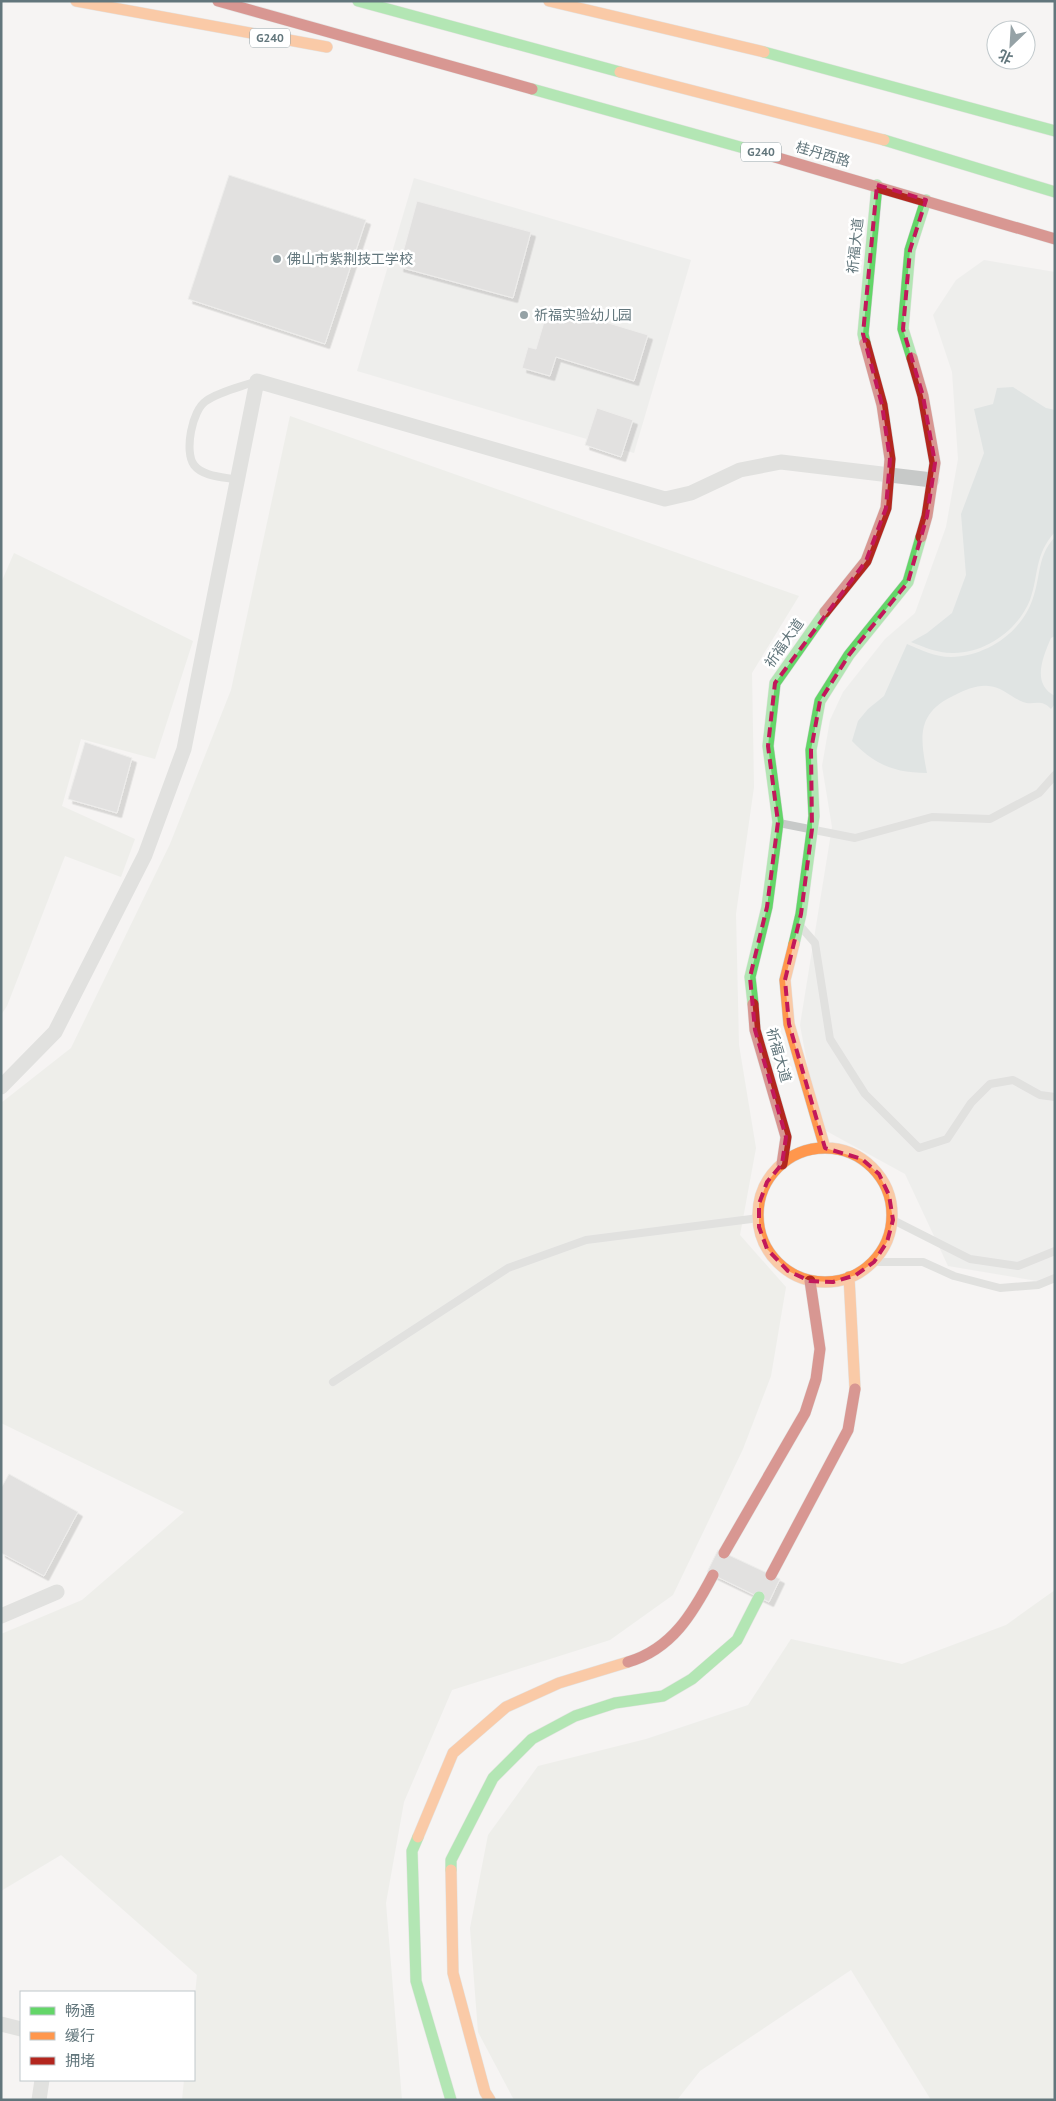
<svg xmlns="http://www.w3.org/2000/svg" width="1056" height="2101" font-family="'PT Sans','Noto Sans SC',sans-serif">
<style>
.built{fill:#e5e6e5}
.green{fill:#e4e6e1}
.water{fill:#c5d1d1}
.building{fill:#cacbcb;stroke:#e4e4e3;filter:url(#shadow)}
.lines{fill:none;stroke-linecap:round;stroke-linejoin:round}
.fast-casing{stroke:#cfd0d0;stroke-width:12}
.slow-casing{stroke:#cfd0d0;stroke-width:12}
.jam-casing{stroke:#cfd0d0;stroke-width:12}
.lane{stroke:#c7c9c8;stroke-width:8}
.street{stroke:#c7c9c8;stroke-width:15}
.fast{stroke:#63d668;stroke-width:11}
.slow{stroke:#ff974d;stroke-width:11}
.jam{stroke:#b3261e;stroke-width:11}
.marked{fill:none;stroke:#c2185b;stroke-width:4;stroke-dasharray:10 6;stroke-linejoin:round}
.poi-dot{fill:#95a2a6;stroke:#fff;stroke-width:2}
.labels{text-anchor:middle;stroke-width:5;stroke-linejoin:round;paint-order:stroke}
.shield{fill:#fff;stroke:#919fa3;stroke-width:1}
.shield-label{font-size:12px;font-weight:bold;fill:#62767c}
.street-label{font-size:14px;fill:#62767c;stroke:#fff}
.poi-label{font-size:14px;fill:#62767c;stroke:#fff;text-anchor:start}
</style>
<defs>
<filter id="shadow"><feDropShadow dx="4.5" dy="4.5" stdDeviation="0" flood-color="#0004"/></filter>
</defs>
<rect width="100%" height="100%" fill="#f5f4f3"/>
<path class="built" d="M414,178L691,260L634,453L357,371Z
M984,260L1055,272V1277L1043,1282L948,1266L905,1174L819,1127L800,1025L832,827L822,766L830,720L843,692L885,639L915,613L946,527L958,459L952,372L933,315L956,280Z"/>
<path class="green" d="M290,416L799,596L752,673L754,787L736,914L739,1045L756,1148L740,1235L786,1287L771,1376L743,1449L673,1595L610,1640L452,1690L404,1802L386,1903L402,2100H182L184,2080H194V2005L197,1975L61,1855L1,1891V1634L82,1600L184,1512L1,1423V1103L71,1048L170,844L231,690Z
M14,553L193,641L155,759L81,739L62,806L135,839L121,877L65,856L7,1006L1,1015V583Z
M1055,1590V2100H931L851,1970L700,2071L677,2100H514L478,2032L470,1928L488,1835L538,1766L646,1739L748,1705L791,1639L902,1664L1006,1625Z"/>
<path class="water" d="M1013,387L1046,408L1055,410V532C1034,555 1039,575 1030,600C1018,630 985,654 952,653C937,653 924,647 911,642L927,633L952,613L966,575L961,514L984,453L974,409L993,404L997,388Z
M1055,537V636L1051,638C1043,657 1031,684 1055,696V704L1051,709C1041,698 1033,706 1023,702C1012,698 1001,686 988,686C977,685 965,690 955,695C916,713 920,737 927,773C894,773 874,764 852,741L858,721L868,709L884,696L907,644C921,650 935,657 951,657C987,656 1022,632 1033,598C1041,576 1037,556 1055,537Z"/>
<path class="building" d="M229,175L366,220L325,344L188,299Z
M417,201L531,232L513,298L399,267Z
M549,305L648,335L634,381L556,357L550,376L522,368L528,347L536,349Z
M597,408L633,420L621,457L585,445Z
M85,742L132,758L117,813L68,799Z
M9,1474L78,1512L44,1576L1,1553V1488Z
M718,1550L780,1579L769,1602L707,1572Z"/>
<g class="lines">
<defs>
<path id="fast" d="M358,1L620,72
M764,52L1055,131
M532,89L758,152
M884,140L1055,192
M865,343L863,334L877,185
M912,358L903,329L910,250L926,200
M794,944L801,914L814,816L811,750L820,701L849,655L908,582L921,537
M753,1004L750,977L767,907L778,822L768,746L775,683L825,612
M418,1837L412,1851L416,1981L451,2100
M451,1870V1860L493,1778L532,1739L575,1716L615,1703L663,1696L692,1679L737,1640L759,1597"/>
<path id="slow" d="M76,1L327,47
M549,1L764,52
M620,72L884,140
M794,944L785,980L789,1024L825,1148
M758 1215a67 67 0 1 1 134 0a67 67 0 1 1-134 0Z
M849,1277L855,1389
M418,1837L453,1753L506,1707L559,1683L628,1662
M451,1870L453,1973L485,2092L490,2100"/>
<path id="jam" d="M218,1L532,89
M758,152L1055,239
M912,358L923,396L935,463L927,516L921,537
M825,612L866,561L886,508L890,459L882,405L865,343
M753,1004L755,1030L786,1137L782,1164
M724,1553L805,1413L816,1379L820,1349L810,1281
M771,1575L848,1430L855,1389
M628,1662C672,1649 693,1613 713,1575"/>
</defs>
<use href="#fast" class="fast-casing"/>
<use href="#slow" class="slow-casing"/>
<use href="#jam" class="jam-casing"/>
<path class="lane" d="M238,480C225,477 203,477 194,465C184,452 192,410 206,401C220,391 241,387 257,381
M779,823L855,838L932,817L990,819L1039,793L1055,775
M801,927L815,943L830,1039L865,1094L919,1148L947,1139L971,1103L990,1084L1013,1080L1040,1095L1055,1097
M893,1220L970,1259L1018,1266L1055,1251
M874,1262H923L954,1276L1000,1288L1038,1285L1055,1278
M333,1382L508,1268L586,1240L759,1218"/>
<path class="street" d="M1,1087L55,1032L145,855L184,749L257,381L665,499L691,493L740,470L781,462L932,480
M1,1616L57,1592
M1,2024L21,2029
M39,2100L42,2080"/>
<use href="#fast" class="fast"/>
<use href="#slow" class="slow"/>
<use href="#jam" class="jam"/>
</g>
<path d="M0 0H1056V2101H0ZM877,185L926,200L910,250L903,329L923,396L935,463L927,516L908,582L849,655L820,701L811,750L812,829L801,914L785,980L789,1024L825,1148L862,1159L879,1174L889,1195L893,1220L887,1242L874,1262L856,1275L833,1282L810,1281L788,1271L767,1249L759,1227V1204L767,1182L782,1164L786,1137L755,1030L750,977L767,907L778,822L768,746L775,683L866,561L886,508L890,459L882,405L863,334Z" fill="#f5f4f3" fill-opacity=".55" fill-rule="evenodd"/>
<path class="marked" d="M877,185L926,200L910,250L903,329L923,396L935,463L927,516L908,582L849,655L820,701L811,750L812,829L801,914L785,980L789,1024L825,1148L862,1159L879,1174L889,1195L893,1220L887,1242L874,1262L856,1275L833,1282L810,1281L788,1271L767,1249L759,1227V1204L767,1182L782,1164L786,1137L755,1030L750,977L767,907L778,822L768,746L775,683L866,561L886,508L890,459L882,405L863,334Z"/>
<g class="poi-dot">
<circle cx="277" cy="259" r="5"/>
<circle cx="524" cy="315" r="5"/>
</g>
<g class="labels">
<g class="shield">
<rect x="250" y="28.5" width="40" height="19" rx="4"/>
<rect x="741" y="142.5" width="40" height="19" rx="4"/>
</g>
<g class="shield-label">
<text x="270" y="42">G240</text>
<text x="761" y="156">G240</text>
</g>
<g class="street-label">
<text transform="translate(823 154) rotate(16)" y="5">桂丹西路</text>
<text transform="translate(855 246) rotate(-84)" y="5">祈福大道</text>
<text transform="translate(784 643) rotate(-55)" y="5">祈福大道</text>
<text transform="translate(779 1055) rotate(74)" y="5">祈福大道</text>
</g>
<g class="poi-label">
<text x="287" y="264">佛山市紫荆技工学校</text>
<text x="534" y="320">祈福实验幼儿园</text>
</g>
</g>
<rect width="1056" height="2101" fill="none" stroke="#62767c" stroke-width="5"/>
<rect x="20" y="1991" width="175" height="90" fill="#ffffff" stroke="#c0c8cb"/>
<rect x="30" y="2007" width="25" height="8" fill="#63d668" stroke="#c0c8cb"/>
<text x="65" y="2016" font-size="15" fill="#62767c">畅通</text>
<rect x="30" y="2032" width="25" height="8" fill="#ff974d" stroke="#c0c8cb"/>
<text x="65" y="2041" font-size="15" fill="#62767c">缓行</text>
<rect x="30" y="2057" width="25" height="8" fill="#b3261e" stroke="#c0c8cb"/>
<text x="65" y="2066" font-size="15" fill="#62767c">拥堵</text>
<g transform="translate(1011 45) rotate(205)"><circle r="24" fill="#ffffff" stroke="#c0c8cb"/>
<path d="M0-4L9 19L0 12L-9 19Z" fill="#95a2a6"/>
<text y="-8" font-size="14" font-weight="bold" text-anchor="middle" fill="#62767c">北</text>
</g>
</svg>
